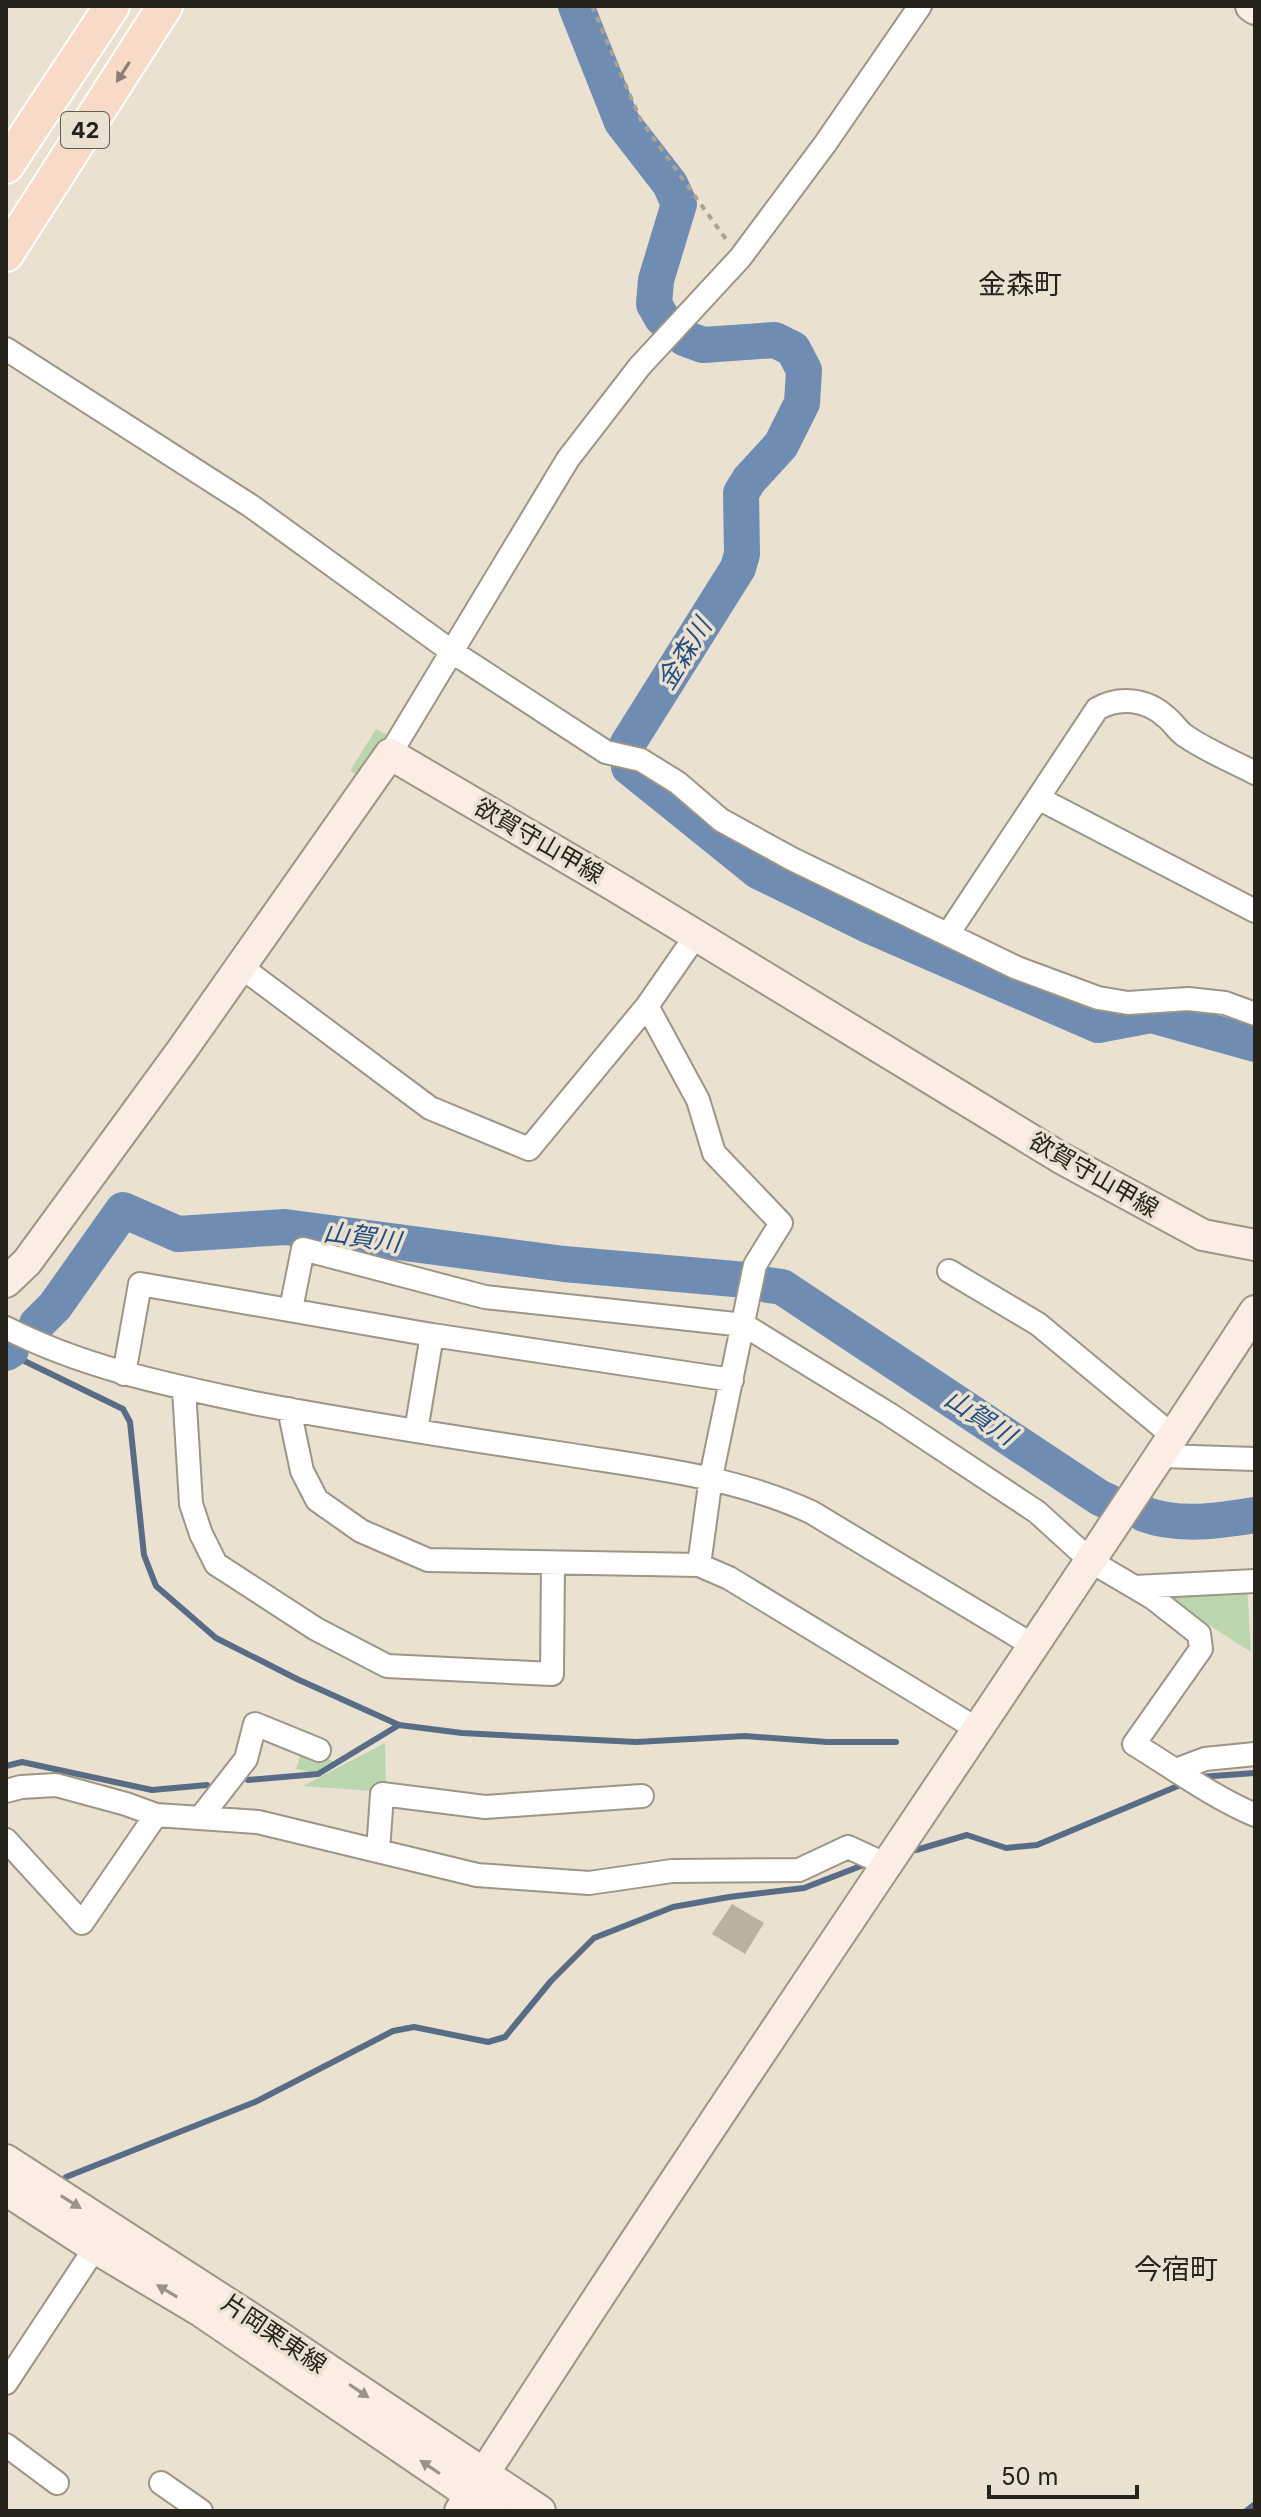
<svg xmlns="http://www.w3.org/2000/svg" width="1261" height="2517" font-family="Inter,'Noto Sans JP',sans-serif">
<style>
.green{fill:#bbd6af}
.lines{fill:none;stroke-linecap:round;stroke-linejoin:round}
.stream{stroke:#596c86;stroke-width:6}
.river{stroke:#6f8cb3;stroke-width:36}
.building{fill:#bbb1a1}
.street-casing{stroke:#9d9585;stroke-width:26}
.secondary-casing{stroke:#9d9585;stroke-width:34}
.primary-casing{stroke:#fff;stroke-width:38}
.path{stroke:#aaa395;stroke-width:4;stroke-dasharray:6 6;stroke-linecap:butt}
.street{stroke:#fff;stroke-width:22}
.secondary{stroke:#fbede3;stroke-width:30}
.primary{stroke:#f8dac8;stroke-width:34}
.oneway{fill:#8f7e72}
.oneway2{fill:#9b928a}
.labels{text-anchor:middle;stroke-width:7;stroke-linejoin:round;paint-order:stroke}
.shield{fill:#eae1d0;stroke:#615c53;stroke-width:2}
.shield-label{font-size:22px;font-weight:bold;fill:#26231d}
.street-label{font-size:24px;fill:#26231d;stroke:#eae1d0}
.water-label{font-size:26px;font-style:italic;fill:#244e81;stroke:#eae1d0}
.quarter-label{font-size:28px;fill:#26231d;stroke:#eae1d0}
</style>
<rect width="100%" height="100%" fill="#eae1d0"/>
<path class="green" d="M376,729L393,738L366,779L350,771Z
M1247,1587L1251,1652L1162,1595Z
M385,1743L386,1792L303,1786Z
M304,1744L335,1763L318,1774L296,1769Z"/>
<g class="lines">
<path class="stream" d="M8,1353L123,1409L130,1422L144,1555L156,1586L216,1638L297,1679L399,1725L462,1733L636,1742L745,1736L827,1742H896
M6,1766L22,1762L152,1790L207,1785
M1199,1777L1255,1773
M248,1780L318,1774L399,1725
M916,1850L967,1835L1006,1848L1037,1845L1185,1783
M66,2177L255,2102L393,2031L414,2027L488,2042L505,2037L551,1981L594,1938L673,1907L729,1897L804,1888L866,1864
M1246,2511L1255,2504"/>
<path class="river" d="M576,6L622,122L670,184L679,204L656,280L654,304L662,318L684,338L703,345L775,340L793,349L804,370L802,403L781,445L749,480L741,493L742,554L738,568L627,745L629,767L758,871L870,926L1098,1025L1151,1015L1255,1044
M768,1285L782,1287L1100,1498L1109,1502
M37,1324L55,1306L123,1210L178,1234L285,1227L564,1264L746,1280
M6,1353L11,1350
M1144,1514C1178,1527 1219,1521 1255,1515"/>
</g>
<path class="building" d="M732,1904L764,1923L745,1954L712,1934Z"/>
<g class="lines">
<defs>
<path id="street" d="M6,349L251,506L451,651L606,752L641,760L678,783L721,820L792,859L1017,968L1098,998L1128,1003L1188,999L1225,1003L1255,1014
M390,754L568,459L640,366L740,258L825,144L920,6
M1038,798L1255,911
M948,934L1097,709C1119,696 1147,699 1166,717C1173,722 1177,730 1184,735C1205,750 1232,761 1255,773
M240,966L430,1108L529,1149L647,1006L695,937
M647,1006L698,1100L714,1153L781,1223L755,1265L711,1477L699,1565
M949,1271L1038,1324L1173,1436
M291,1309L303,1249L485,1297L744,1325L889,1414L1037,1512L1092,1562L1153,1598L1199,1634L1201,1649L1134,1744C1175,1769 1211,1796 1255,1815
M6,1328C85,1368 169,1385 254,1403C359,1423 465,1439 571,1455C653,1468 735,1477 811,1512L1034,1646
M124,1374L140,1284L432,1335L732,1380
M184,1389L191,1504L201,1534L216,1564L316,1629L387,1666L552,1674L553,1564
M289,1409L302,1471L317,1500L361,1531L428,1560L699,1565L729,1578L977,1729
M416,1431L432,1335
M1161,1456L1255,1459
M1135,1587L1255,1581
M1176,1770L1205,1759L1255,1754
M6,1791L21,1787L56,1785L126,1804L156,1815L258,1822L477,1875L589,1883L672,1871L799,1870L848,1847L887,1865
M200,1818L246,1759L255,1724L319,1750
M6,1840L82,1923L156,1815
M378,1851L382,1794L485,1807L642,1796
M6,2383L95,2248
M6,2445L57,2483
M161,2483L201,2511"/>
<path id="secondary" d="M1251,6L1255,9
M6,1282L27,1262L182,1050L390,754L615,886L1061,1158L1203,1235L1255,1245
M6,2160L269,2330L540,2511
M6,2190L95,2248L202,2312L494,2511
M460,2511C718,2107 993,1713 1255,1311"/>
<path id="primary" d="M6,166L112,6
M6,254L165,6"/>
</defs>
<use href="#street" class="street-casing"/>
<use href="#secondary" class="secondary-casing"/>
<use href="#primary" class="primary-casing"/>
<path class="path" d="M592,6L641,121L728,242"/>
<use href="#street" class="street"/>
<use href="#secondary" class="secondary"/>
<use href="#primary" class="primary"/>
</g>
<defs><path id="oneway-solid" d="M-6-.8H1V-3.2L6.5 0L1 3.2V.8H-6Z" transform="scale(2)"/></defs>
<use class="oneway" href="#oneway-solid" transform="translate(123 72) rotate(123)"/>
<g class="oneway2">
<use href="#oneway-solid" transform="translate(71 2202) rotate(32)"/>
<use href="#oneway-solid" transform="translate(167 2291) rotate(-149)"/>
<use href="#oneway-solid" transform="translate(359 2391) rotate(34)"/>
<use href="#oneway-solid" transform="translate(430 2467) rotate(-146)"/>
</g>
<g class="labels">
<rect class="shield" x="61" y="112" width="48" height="36" rx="6"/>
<g class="shield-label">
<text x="85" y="138">42</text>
</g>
<g class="street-label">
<text transform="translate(539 841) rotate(30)" y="8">欲賀守山甲線</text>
<text transform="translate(1094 1175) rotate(30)" y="8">欲賀守山甲線</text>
<text transform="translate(274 2334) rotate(34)" y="8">片岡栗東線</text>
</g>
<g class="water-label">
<text transform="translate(684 654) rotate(-58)" y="9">金森川</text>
<text transform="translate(362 1237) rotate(8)" y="9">山賀川</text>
<text transform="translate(980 1417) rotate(33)" y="9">山賀川</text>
</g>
<g class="quarter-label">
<text x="1020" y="294">金森町</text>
<text x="1176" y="2279">今宿町</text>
</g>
</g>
<rect width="1261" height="2517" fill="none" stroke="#26231d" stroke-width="16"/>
<path d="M989 2485v12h148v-12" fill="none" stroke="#26231d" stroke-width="4"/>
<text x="1001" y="2485" font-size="24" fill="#26231d" stroke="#eae1d0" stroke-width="6" paint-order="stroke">50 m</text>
</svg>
